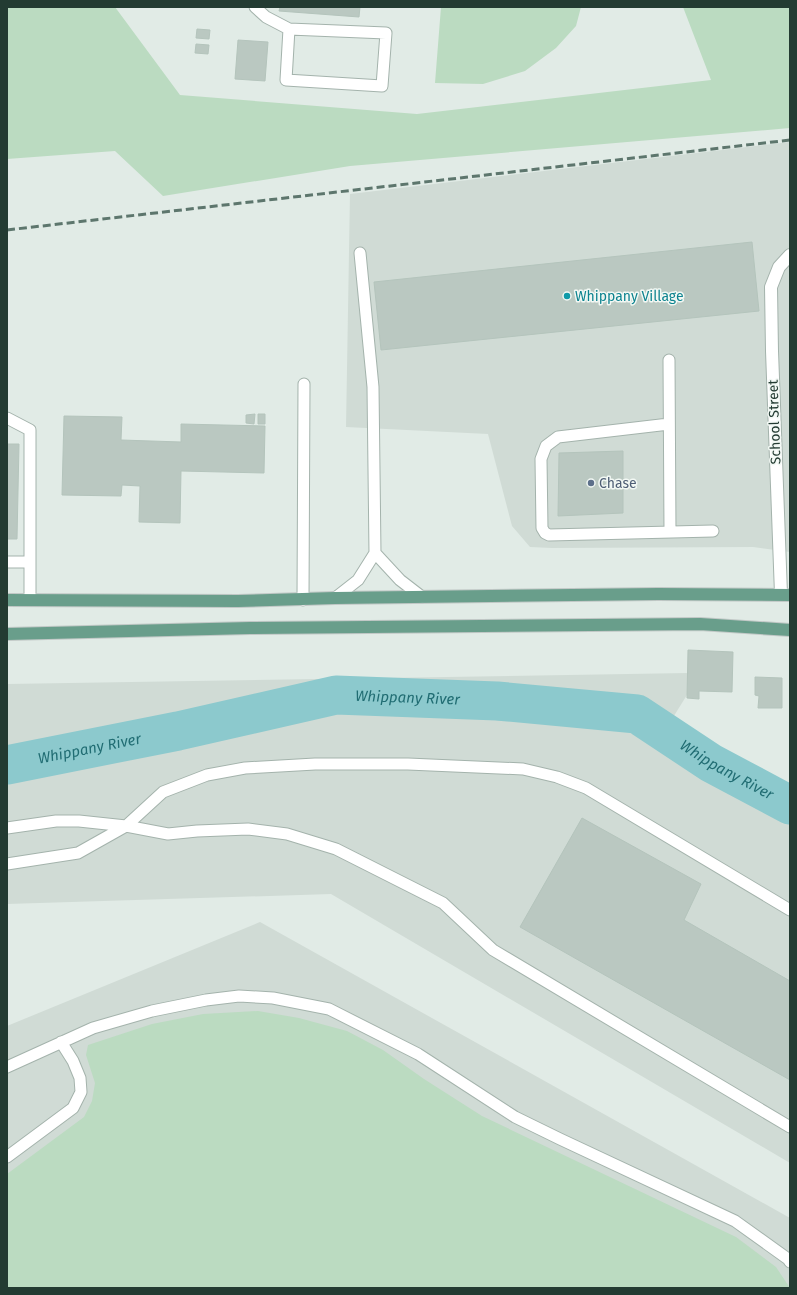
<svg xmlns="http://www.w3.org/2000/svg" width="797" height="1295" font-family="'Fira Sans',sans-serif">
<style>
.built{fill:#d0dbd5}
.green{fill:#bbdbc1}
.water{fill:#8cc9cd}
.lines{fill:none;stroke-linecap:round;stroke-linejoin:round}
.river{stroke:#8cc9cd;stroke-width:39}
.building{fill:#bac8c1;stroke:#b4c4bc}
.service-casing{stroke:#a4b3ac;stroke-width:13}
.minor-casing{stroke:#a4b3ac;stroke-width:14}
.primary-casing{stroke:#c1c8c6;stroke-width:14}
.service{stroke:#fff;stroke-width:11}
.minor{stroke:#fff;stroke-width:12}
.primary{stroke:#699e8b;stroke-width:12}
.rail{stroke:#5d766d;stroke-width:3;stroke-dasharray:8 4;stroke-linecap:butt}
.culture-dot{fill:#0f9aa8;stroke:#f2f8f4;stroke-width:1.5}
.service-dot{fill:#5c6f8a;stroke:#f2f8f4;stroke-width:1.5}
.labels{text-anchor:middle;stroke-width:3;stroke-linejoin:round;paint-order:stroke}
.culture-label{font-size:14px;fill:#0d838f;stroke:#f2f8f4;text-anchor:start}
.street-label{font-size:14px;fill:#233b32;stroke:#f2f8f4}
.service-label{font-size:14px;fill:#4e5e75;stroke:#f2f8f4;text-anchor:start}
.water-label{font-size:15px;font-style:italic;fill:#216d73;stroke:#f2f8f4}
</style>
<rect width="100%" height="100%" fill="#e1ebe6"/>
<path class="built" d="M790,142V552L753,547L552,548L530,547L512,526L488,434L346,427L350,194Z
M688,673L700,674L654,748L790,822V1163L331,894L7,904V684Z
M260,922L790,1218V1288H7V1026Z"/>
<path class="green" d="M7,7H115L180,95L417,114L711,80L683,7H790V128L350,166L163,196L115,151L7,159Z
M441,7H581L576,26L556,48L525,71L483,84L435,83Z
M258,1011L299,1018L347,1031L383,1050L424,1079L482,1116L736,1237L776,1267L790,1288H7V1174L84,1117L92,1101L95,1083L86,1055L88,1045L152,1024L203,1014Z"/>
<path class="water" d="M671,721L790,786V822L654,748Z"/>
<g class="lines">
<path class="river" id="s1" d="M7,765L178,731L336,695L497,701L637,714L711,763L790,805"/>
</g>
<path class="building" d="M280,7H360L359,17L279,11Z
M197,29L210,30L209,39L196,38Z
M238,40L268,42L265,81L235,79Z
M196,44L209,45L208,54L195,53Z
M752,242L759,311L381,350L374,282Z
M255,414L254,424L246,423V415Z
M258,414H265V424H258Z
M64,416L122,417L121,440L181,442V424L265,426L264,473L181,471L180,523L139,522L140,486L122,485L121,496L62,495Z
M7,444H19L17,539H7Z
M623,451V513L558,516L559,453Z
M688,650L733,652L732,692L699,691V699L687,698Z
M755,677L782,678V708H758L759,696L755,695Z
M582,818L701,884L684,920L790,981V1080L520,927Z"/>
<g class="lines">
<defs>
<path id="service" d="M255,7L266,17L289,29L386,33L382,86L286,80L289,29
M669,360L670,532
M7,418L30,430V600
M669,424L558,437L546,446L541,459L542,528L545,533L549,535L713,531
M375,553L400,580L422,597
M7,562H30
M335,598L358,580L375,553L373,387L360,253
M303,600L304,384
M7,828L56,821H79L126,826L168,834L197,831L248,829L287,834L336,849L443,903L493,950L790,1127
M7,864L78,853L126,826L163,792L207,775L245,768L315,764H408L523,769L557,777L586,788L790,910
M7,1067L93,1028L152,1011L206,1000L239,996L273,998L329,1009L418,1054L515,1117L560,1139L735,1221L788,1259L790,1262
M7,1157L73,1108L81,1092L80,1078L73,1061L61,1042"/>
<path id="minor" d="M781,594L772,351L771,287L779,267L790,255"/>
<path id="primary" d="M7,600L238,601L335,598L658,594L790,595
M7,634L250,628L700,624L790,630"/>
</defs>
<use href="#service" class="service-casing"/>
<use href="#minor" class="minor-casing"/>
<use href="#primary" class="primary-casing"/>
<use href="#service" class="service"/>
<use href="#minor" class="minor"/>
<use href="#primary" class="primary"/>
<path class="rail" d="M7,230L790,140"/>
</g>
<circle class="culture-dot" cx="567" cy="296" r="4"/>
<circle class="service-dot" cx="591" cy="483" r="4"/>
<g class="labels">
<g class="culture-label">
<text x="575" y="301">Whippany Village</text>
</g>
<g class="street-label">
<text transform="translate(774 422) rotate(-92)" y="5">School Street</text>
</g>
<g class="service-label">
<text x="599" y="488">Chase</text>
</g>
<g class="water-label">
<text dy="5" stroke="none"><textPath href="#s1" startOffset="408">Whippany River</textPath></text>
<text dy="5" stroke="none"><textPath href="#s1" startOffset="84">Whippany River</textPath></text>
<text dy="5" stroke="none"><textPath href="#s1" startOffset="744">Whippany River</textPath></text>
</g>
</g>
<rect width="797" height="1295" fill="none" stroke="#233b32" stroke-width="16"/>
</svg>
